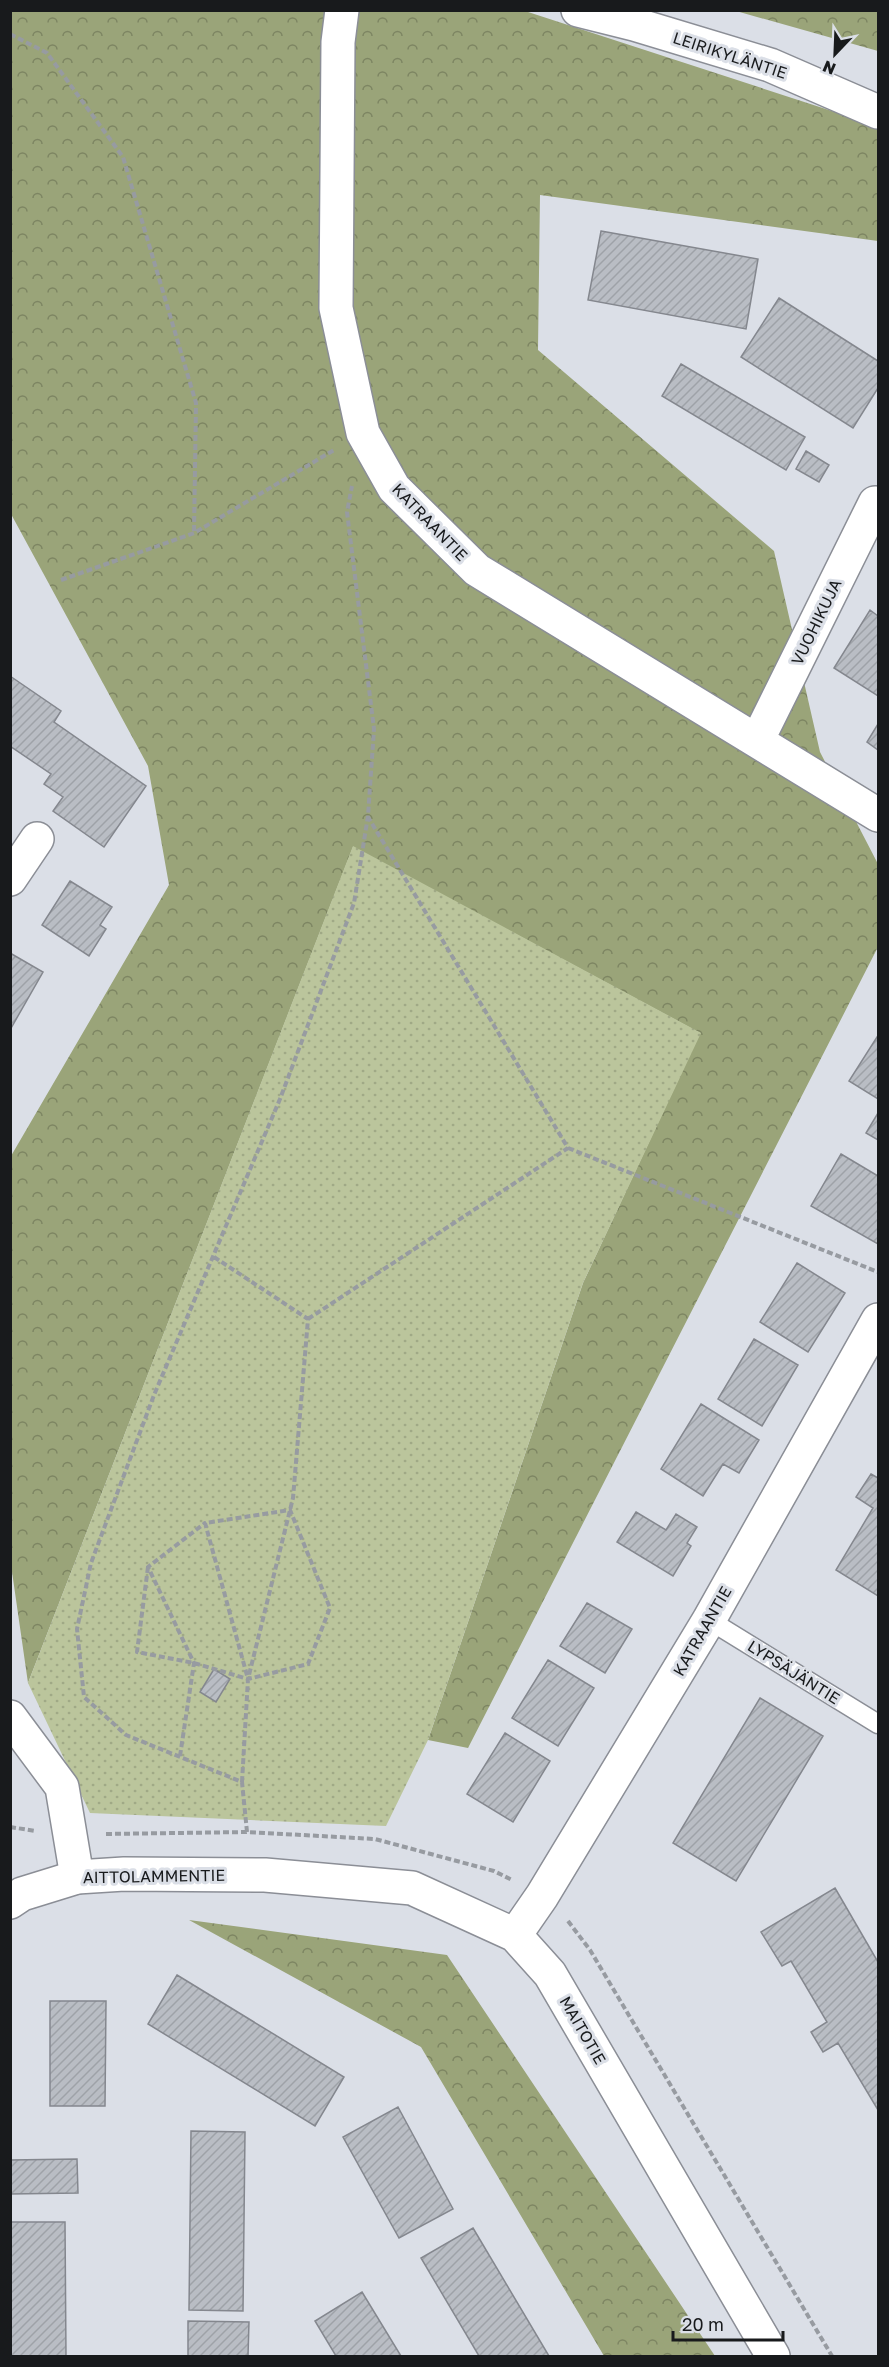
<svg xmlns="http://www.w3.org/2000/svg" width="889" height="2367" font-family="'Golos Text',sans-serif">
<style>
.forest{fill:url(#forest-crowns)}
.park{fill:url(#park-dots)}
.building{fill:url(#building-hatch);stroke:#84878e;stroke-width:1.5}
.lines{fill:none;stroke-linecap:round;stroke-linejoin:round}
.service-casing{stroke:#8b8e96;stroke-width:21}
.minor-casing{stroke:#8b8e96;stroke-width:36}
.tertiary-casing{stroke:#8b8e96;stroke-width:36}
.path{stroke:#979ba1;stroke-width:4;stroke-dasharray:6 3;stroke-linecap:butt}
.service{stroke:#fff;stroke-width:18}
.minor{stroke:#fff;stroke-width:33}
.tertiary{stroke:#fff;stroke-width:33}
.labels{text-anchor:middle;stroke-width:6;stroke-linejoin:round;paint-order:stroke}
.street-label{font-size:16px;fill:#181a1c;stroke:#dbdfe7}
</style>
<defs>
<pattern id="forest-crowns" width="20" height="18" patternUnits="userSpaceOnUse" patternTransform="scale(1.5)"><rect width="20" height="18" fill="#9aa479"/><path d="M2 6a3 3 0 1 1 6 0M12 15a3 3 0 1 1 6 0" fill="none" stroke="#7d8562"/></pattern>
<pattern id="park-dots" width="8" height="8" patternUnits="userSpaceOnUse" patternTransform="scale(1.5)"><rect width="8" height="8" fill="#bbc59c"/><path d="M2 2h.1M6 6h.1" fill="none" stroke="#a0a986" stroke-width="1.8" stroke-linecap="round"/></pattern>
<pattern id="building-hatch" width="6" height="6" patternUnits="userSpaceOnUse" patternTransform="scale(1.5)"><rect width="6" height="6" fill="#b9bdc4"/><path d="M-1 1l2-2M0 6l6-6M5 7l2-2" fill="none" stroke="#9ea2a8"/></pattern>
</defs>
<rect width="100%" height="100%" fill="#dbdfe7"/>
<path class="forest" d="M10,11H525L878,126V241L540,195L538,350L774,551L820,752L878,864V947L468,1748L428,1740L583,1283L700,1033L353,847L28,1683L10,1558L11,1156L169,885L148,766L11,514Z
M736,11H878V51Z
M189,1920L447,1955L715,2356H604L421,2047Z"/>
<path class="park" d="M353,846L701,1033L583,1283L428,1740L386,1826L90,1813L28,1683Z"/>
<path class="building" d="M601,231L758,259L746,329L588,300Z
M779,298L878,361V388L853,428L741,357Z
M681,364L805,437L786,470L662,396Z
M806,451L829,465L819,482L796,469Z
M870,610L878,616V696L834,668Z
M10,676L61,711L54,722L146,786L104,847L53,811L63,797L44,784L51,774L10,746Z
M878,724V750L867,742Z
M70,881L112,907L100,925L106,929L89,956L42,925Z
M10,953L43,972L10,1030Z
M877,1037L878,1039V1099L849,1081Z
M878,1113V1140L866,1133Z
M841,1154L878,1176V1244L811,1206Z
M797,1263L845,1293L808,1352L760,1322Z
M754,1339L798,1365L762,1426L718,1399Z
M701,1404L759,1440L739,1473L723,1464L703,1496L661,1469Z
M871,1474L878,1478V1596L836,1570L873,1508L856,1497Z
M636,1512L666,1530L676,1514L697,1527L687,1543L691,1546L673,1576L617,1542Z
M587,1603L632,1629L605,1673L560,1646Z
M548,1660L594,1688L558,1746L512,1718Z
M214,1669L230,1679L216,1702L200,1692Z
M760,1698L823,1736L736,1881L673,1843Z
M505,1733L550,1761L513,1822L467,1794Z
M835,1888L878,1962V2110L838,2043L823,2052L811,2032L827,2022L791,1961L782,1966L761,1932Z
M177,1975L344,2077L315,2126L148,2024Z
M50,2001H106L105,2106H50Z
M398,2107L453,2209L399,2238L343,2137Z
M191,2131L245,2132L243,2311L189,2310Z
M77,2159L78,2193L10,2194V2160Z
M10,2222H65L66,2356H10Z
M473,2228L549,2356H479L421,2258Z
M362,2292L401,2356H336L315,2321Z
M188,2321L249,2322L248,2356H188Z"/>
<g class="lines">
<defs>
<path id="service" d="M709,1620L878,1724"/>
<path id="minor" d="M342,10L338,42L336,308L363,433L394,488L477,570L878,815
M757,741L875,503
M10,879L37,839
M10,1717L62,1787L77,1877
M515,1935L542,1896L709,1620L878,1320"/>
<path id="tertiary" d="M578,10L634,24L770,65L878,112
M10,1902L22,1894L77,1877L124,1874L265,1875L412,1888L515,1935L550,1974L773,2356"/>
</defs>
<use href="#service" class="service-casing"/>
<use href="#minor" class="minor-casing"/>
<use href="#tertiary" class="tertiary-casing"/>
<path class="path" d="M10,34L47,53L123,157L196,403L194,533
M61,580L194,533L334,450
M568,1148L878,1272
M214,1257L308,1319L293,1498L248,1679L242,1782
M308,1319L568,1148L368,817
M148,1567L137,1652L194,1663L248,1679L308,1664L330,1608L290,1510L205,1523L248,1679
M180,1756L194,1663L148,1567L205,1523
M10,1827L36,1831
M247,1832L242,1782L126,1735L84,1697L77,1629L91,1563L154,1395L280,1099L354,903L368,816L374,729L347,512L352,486
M106,1834L247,1832L375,1839L494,1871L512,1880
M568,1921L590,1950L832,2356"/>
<use href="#service" class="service"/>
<use href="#minor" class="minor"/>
<use href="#tertiary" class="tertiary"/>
</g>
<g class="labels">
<g class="street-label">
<text transform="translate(730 55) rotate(18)" y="6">LEIRIKYLÄNTIE</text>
<text transform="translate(430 522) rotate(46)" y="6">KATRAANTIE</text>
<text transform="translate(816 622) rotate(-64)" y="6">VUOHIKUJA</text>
<text transform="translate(702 1631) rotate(-60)" y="6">KATRAANTIE</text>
<text transform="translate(794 1672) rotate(32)" y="6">LYPSÄJÄNTIE</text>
<text transform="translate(154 1876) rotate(-1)" y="6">AITTOLAMMENTIE</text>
<text transform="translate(583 2030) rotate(60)" y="6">MAITOTIE</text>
</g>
</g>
<rect width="889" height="2367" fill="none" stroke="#181a1c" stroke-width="24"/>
<g transform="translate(835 54) rotate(203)" stroke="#dbdfe7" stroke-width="4.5" paint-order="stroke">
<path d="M0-4.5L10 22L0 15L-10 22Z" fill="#181a1c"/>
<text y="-9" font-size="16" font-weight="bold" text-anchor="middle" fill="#181a1c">N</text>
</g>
<path d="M673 2331v9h110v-9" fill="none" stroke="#181a1c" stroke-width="3"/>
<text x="682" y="2331" font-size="18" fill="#181a1c" stroke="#dbdfe7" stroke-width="4.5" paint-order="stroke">20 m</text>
</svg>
